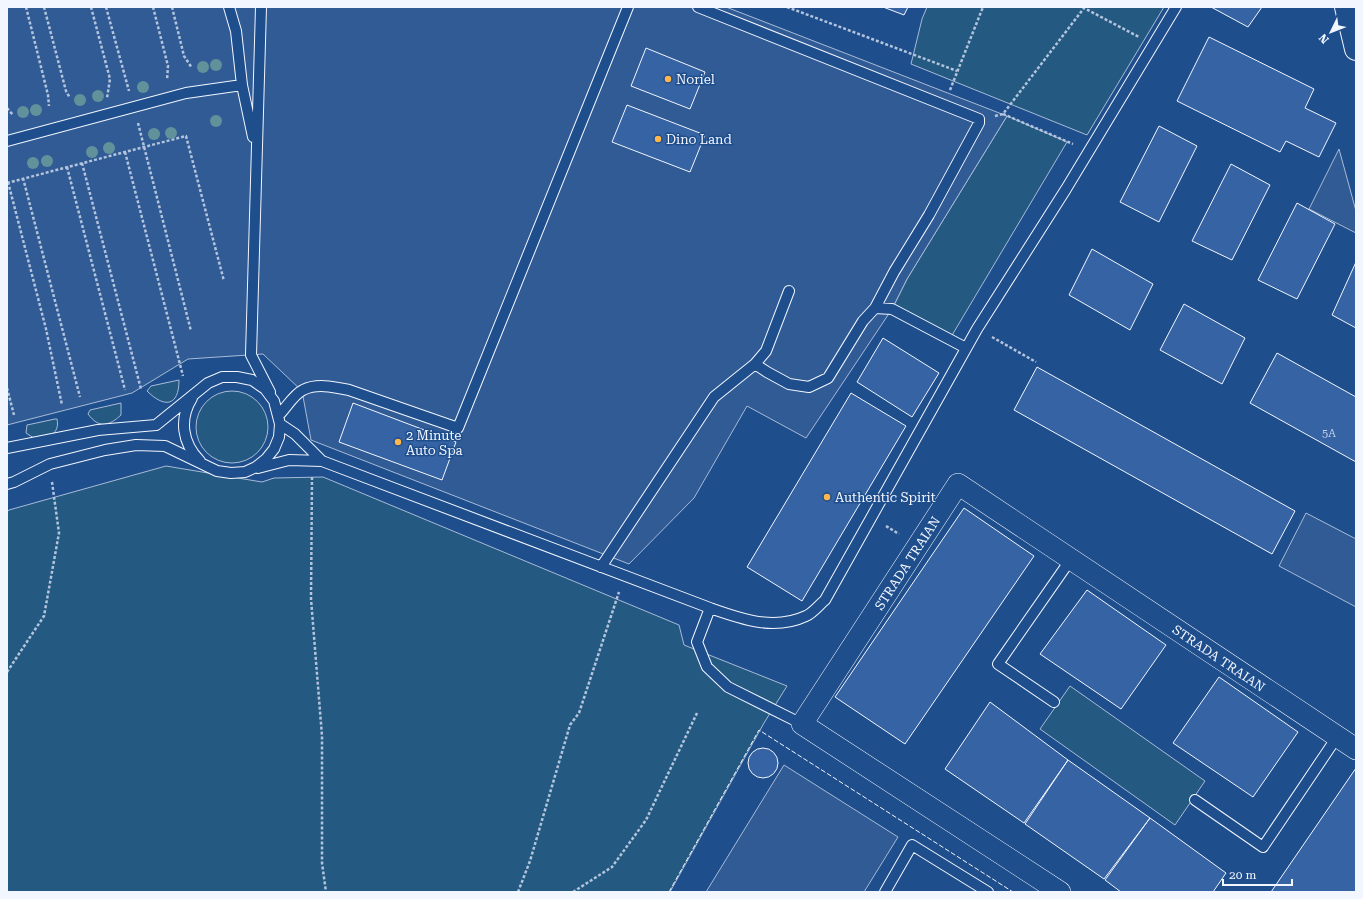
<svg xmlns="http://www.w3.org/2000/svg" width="1363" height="899" font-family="'Roboto Serif',serif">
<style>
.green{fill:#245a82;stroke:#a8bbd7}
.parking{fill:#305b95;stroke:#a8bbd7}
.building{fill:#3563a3;stroke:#f2f6ff}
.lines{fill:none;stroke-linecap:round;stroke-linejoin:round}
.lane-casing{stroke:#f2f6ff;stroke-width:12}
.street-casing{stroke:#f2f6ff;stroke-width:22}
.secondary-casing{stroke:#f2f6ff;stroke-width:24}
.path{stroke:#b3c4dc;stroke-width:2.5;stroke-dasharray:3 2;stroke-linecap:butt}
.lane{stroke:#1f4e8c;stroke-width:10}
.street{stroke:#1f4e8c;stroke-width:21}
.secondary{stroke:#1f4e8c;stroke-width:22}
.fence{stroke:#f2f6ff;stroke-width:1;stroke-dasharray:5 2;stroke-linecap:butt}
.tree{fill:#61919a}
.poi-dot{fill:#ffb74d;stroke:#1f4e8c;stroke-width:1.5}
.labels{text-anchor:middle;stroke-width:3;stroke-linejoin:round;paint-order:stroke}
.number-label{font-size:11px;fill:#c3d1e8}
.poi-label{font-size:13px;fill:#f2f6ff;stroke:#1f4e8c;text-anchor:start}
.street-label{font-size:13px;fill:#f2f6ff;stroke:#1f4e8c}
</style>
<rect width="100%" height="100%" fill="#1f4e8c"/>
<path class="green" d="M927,7H1164L1087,135L911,64L922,19Z
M1007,116L1067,142L948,342L892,309L907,279Z
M179,380C179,407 164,408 147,391L151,386Z
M196 427a36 36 0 1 1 72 0a36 36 0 1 1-72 0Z
M121,403V415C109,426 99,429 88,414L90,410Z
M55,419H57C60,434 49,437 37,440L26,433L27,425Z
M166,466L262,482L274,478L323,477L679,625L684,645L787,686L764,723L670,892H7V512L9,510Z
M1070,686L1205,781L1175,825L1040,729Z"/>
<path class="parking" d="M7,7H726L1007,116L907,279L892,309L806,438L747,406L694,498L629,564L311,440L302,391L263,354L188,359L132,393L7,425Z
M1339,149L1356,211V233L1309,209Z
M1306,513L1356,539V607L1279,566Z
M784,765L898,837L864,892H706Z"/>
<path class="building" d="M883,7H908L904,15Z
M1211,7H1262L1248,27Z
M1209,37L1314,89L1305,108L1336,123L1319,157L1286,141L1280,152L1177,101Z
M646,48L705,72L690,109L631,86Z
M627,105L705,135L690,172L612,142Z
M1159,126L1197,146L1159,222L1120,202Z
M1231,164L1270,185L1232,260L1192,241Z
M1297,203L1335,224L1297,299L1258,280Z
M1092,249L1153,284L1130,330L1069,295Z
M1356,262V328L1332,315Z
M1184,304L1245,338L1222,384L1160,350Z
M883,338L939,373L912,417L857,382Z
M1277,353L1356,397V462L1250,403Z
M1037,367L1295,511L1272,554L1014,410Z
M851,393L906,426L802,601L747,567Z
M353,403L456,442L442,480L339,442Z
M964,508L1034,556L905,744L835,697Z
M1087,590L1166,645L1121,709L1040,654Z
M1219,677L1298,732L1253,797L1173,743Z
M990,702L1068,760L1024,823L945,769Z
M748 763a15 15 0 1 1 30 0a15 15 0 1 1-30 0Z
M1068,760L1150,818L1104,879L1025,824Z
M1356,768V892H1271Z
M1150,818L1226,873L1213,892H1121L1105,880Z"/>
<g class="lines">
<defs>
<path id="lane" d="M229,7L236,31L242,85L253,137
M261,7L251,355L270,392
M698,7L979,119V123L929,215L894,272L875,308L863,321L828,378L809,387L789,384L767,372L755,364
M7,141L186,93L242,85
M875,308L892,309L966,348
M192,398C179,419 182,443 200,461
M279,415C286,408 294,394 303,390C317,383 334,387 349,390L458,428L628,7
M280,424L295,434L322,461L710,608C741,619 774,631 806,616C813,613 819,605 825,600L977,329L1066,189L1176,7
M7,448L98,430L156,425L208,383L222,377H237L252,380L265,389L274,401L280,424L279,437L274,449L266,459L256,467L245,472L231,473L217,471L165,446L136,445L105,450L50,464L14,482L7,484
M258,468L289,460L322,461
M601,567L714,397L755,364L766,351L789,291
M710,608L697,642L707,667L728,687L802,724
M1054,702L998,664L1071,559
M1195,800L1263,847L1337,737
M885,892L912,845L988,892"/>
<path id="street" d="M1060,892L802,724L958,484L1356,749"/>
<path id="secondary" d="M1346,7L1356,49"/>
</defs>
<use href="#lane" class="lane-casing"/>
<use href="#street" class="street-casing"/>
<use href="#secondary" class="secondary-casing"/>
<path class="path" d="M26,7L48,95L49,106
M44,7L66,91L70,98
M91,7L110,79L107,98
M106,7L129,91
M153,7L168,66L167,80
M172,7L184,56L192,68
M787,7L957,71
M950,90L983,7
M7,108L13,115
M1003,114L1073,144
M995,116L1003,114L1084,8L1139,37
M138,123L191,331
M125,152L183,376
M82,163L141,389
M67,167L125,390
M23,178L80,397
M8,182L46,329L62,405
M7,183L186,136L224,281
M992,337L1036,362
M7,388L14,415
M312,477L311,599L322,736V863L326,892
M886,526L899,534
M7,672L44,616L59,533L52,482
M518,892L530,861L570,725L579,713L619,592
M573,892L612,867L646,820L697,713"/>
<use href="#lane" class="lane"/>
<use href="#street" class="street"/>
<use href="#secondary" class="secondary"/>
<path class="fence" d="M669,892L759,730L1013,892"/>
</g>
<g class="tree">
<circle cx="216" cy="65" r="6"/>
<circle cx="203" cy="67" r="6"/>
<circle cx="143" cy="87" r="6"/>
<circle cx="98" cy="96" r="6"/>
<circle cx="80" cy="100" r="6"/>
<circle cx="36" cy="110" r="6"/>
<circle cx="23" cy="112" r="6"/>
<circle cx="216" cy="121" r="6"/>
<circle cx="171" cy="133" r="6"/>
<circle cx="154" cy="134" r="6"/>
<circle cx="109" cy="148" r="6"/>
<circle cx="92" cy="152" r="6"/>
<circle cx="47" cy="161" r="6"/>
<circle cx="33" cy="163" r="6"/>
</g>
<g class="poi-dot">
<circle cx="668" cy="79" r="4"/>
<circle cx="658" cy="139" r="4"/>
<circle cx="398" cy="442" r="4"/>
<circle cx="827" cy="497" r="4"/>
</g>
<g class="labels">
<g class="number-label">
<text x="1329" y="437">5A</text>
</g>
<g class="poi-label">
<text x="676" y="84">Noriel</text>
<text x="666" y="144">Dino Land</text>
<text x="406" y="440">2 Minute<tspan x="406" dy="15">Auto Spa</tspan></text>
<text x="835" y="502">Authentic Spirit</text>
</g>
<g class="street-label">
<text transform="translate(907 563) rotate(-57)" y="5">STRADA TRAIAN</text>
<text transform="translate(1219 658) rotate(34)" y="5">STRADA TRAIAN</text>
</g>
</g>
<rect width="1363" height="899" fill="none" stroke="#f2f6ff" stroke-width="16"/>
<g transform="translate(1331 32) rotate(227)" stroke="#1f4e8c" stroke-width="3" paint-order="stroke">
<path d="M0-3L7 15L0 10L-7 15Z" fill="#f2f6ff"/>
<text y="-6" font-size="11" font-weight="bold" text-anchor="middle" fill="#f2f6ff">N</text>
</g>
<path d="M1223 879v6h69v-6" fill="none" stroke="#f2f6ff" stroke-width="2"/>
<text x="1229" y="879" font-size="12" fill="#f2f6ff" stroke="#1f4e8c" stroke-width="3" paint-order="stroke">20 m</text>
</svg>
